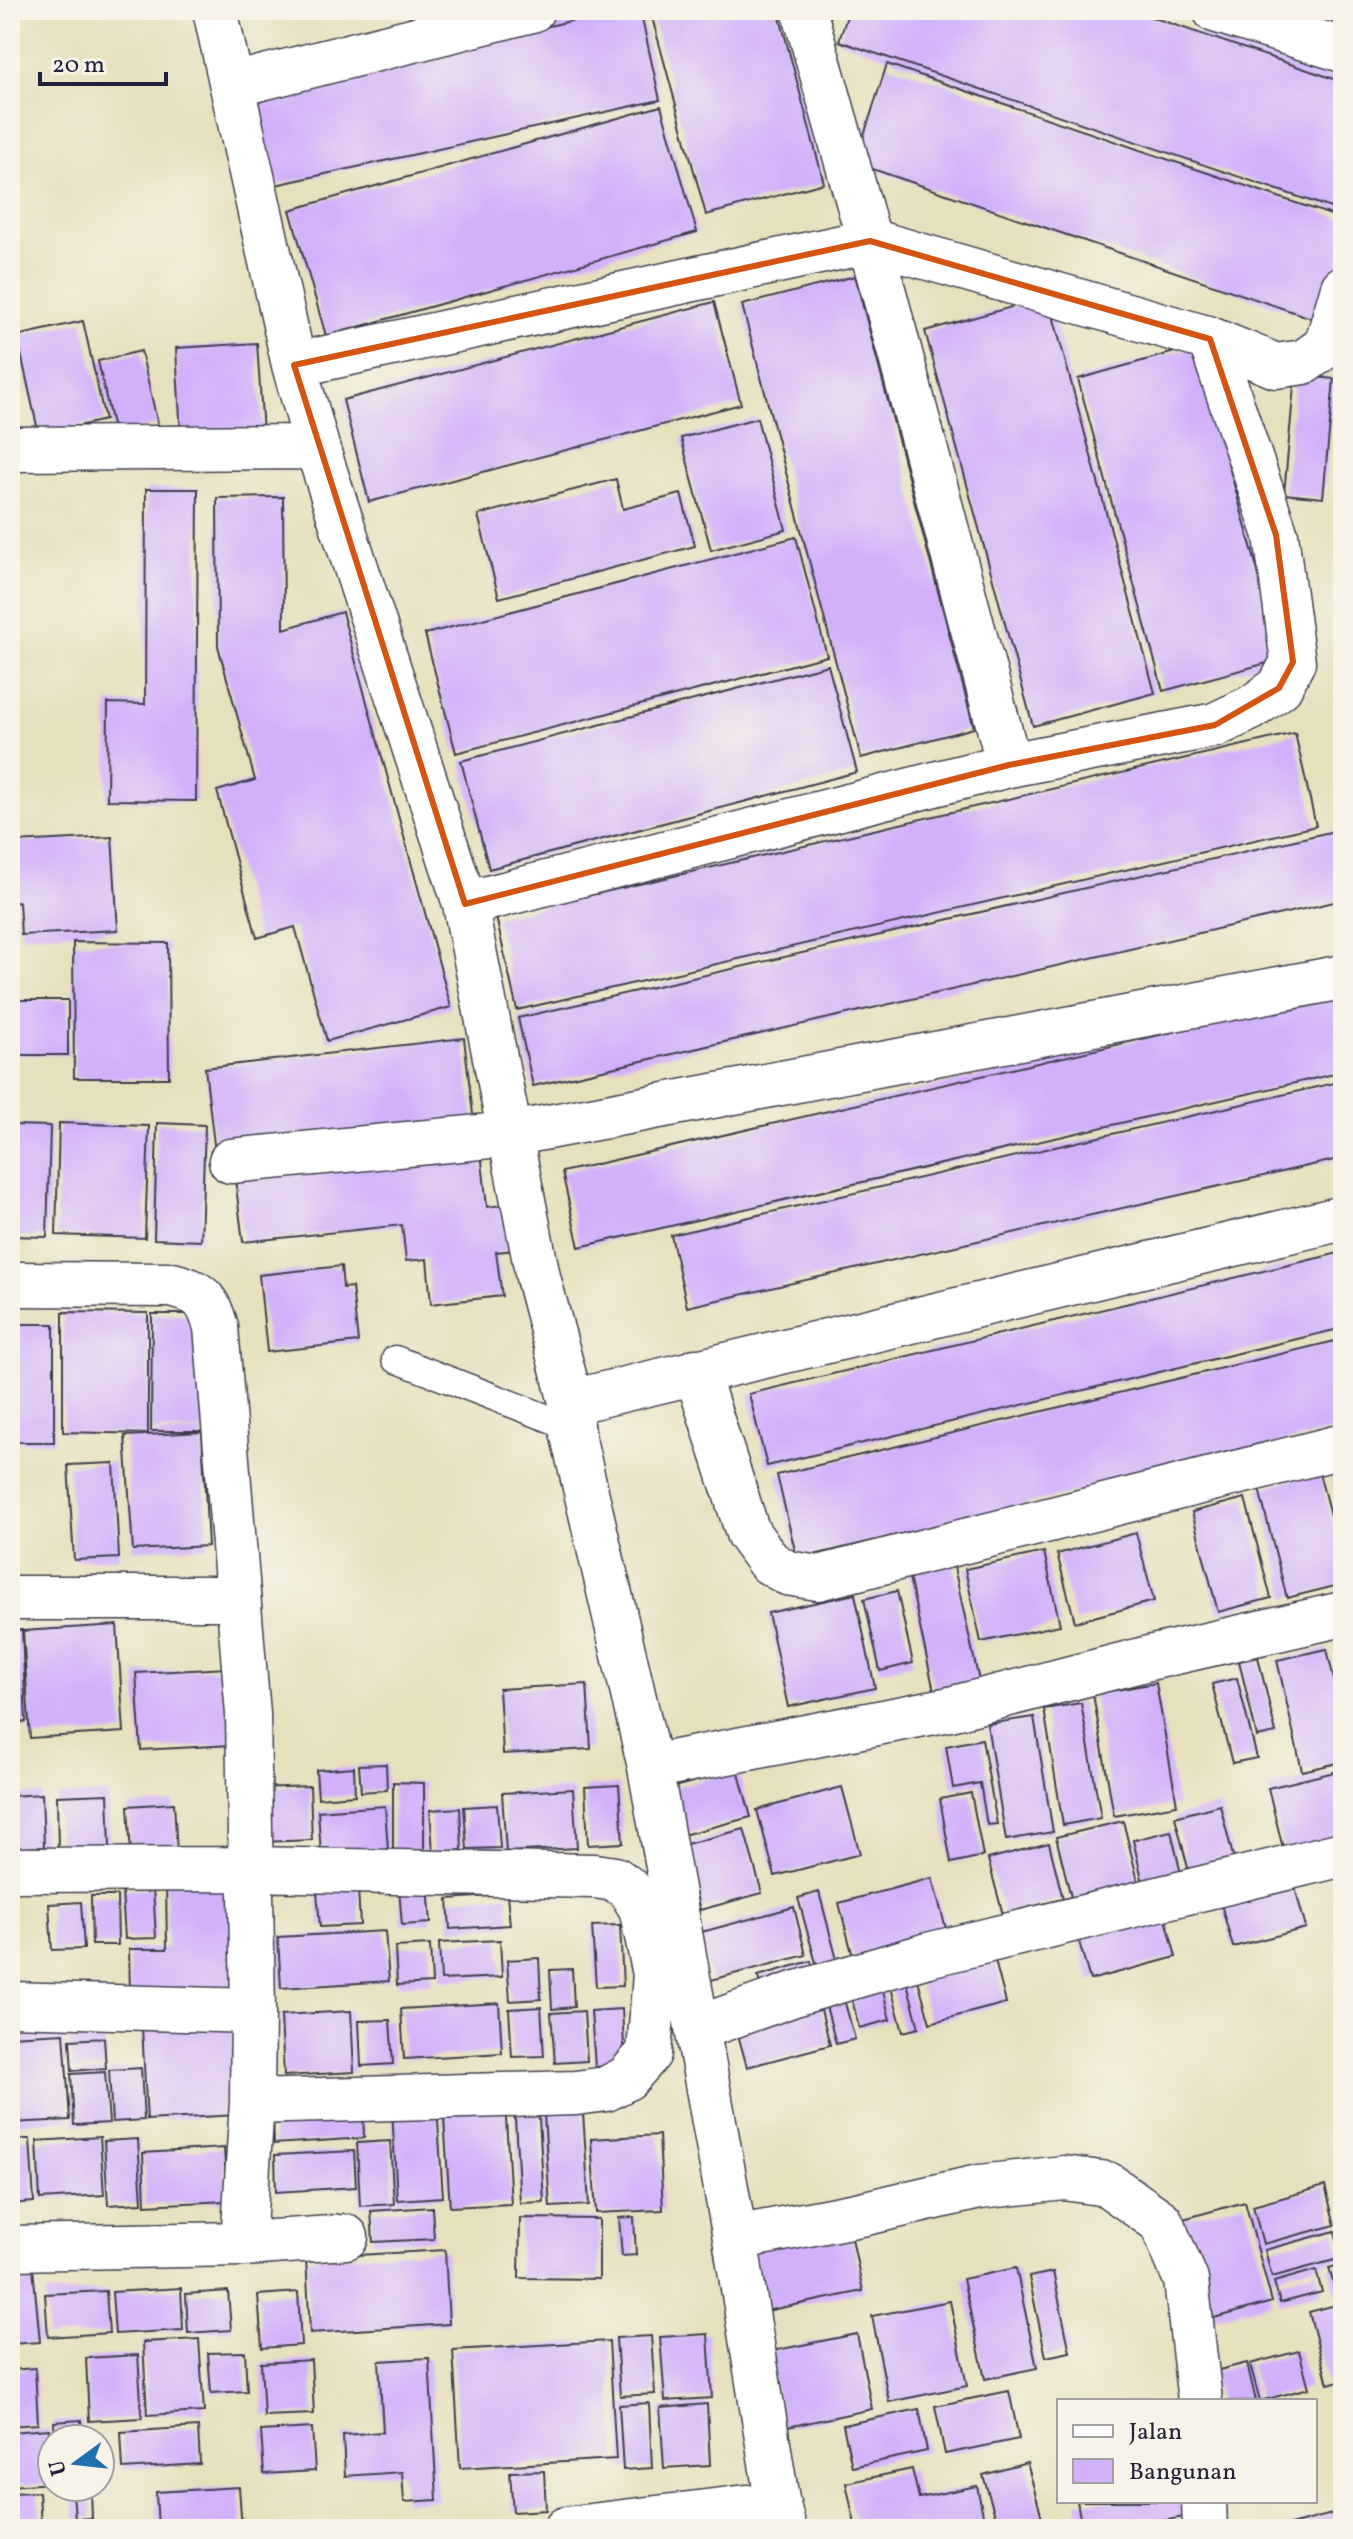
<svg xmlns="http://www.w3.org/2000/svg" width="1353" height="2539" font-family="Vollkorn,serif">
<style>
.building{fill:#d1b2fa}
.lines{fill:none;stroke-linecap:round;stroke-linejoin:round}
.service-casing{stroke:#3f3e4e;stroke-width:29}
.minor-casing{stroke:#3f3e4e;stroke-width:47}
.service{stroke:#fff;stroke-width:26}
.minor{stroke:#fff;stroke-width:44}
.marked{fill:none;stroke:#d45411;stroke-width:6;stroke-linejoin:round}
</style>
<rect width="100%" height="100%" fill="#f7f3e8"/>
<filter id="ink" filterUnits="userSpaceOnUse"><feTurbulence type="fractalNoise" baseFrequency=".0125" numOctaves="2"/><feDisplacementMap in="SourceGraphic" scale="16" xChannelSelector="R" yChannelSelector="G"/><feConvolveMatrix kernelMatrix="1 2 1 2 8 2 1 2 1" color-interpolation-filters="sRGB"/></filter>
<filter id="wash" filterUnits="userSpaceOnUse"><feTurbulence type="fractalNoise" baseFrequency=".006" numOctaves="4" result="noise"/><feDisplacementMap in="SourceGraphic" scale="32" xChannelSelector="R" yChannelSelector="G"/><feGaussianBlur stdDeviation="1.8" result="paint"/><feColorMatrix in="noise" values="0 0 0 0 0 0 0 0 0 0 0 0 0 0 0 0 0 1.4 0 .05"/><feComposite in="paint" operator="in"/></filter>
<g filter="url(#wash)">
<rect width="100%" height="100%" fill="#e6e0bd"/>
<g id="blocks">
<path class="building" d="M620,10H640L660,100L271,186L250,93Z
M650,10H778L824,183L706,215Z
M849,10H1131L1343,82V212L839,41Z
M887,64L1343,219V252L1320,321L855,163Z
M661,106L697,232L326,336L290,210Z
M855,276L974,728L861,758L742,305Z
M1048,297L1155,693L1033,726L925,331Z
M714,302L741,404L369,502L343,400Z
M83,321L105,420L39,435L17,336Z
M257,343L263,433L181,437L176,348Z
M1196,346L1282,659L1163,691L1078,379Z
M141,351L158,425L114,434L98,361Z
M1295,375L1334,379L1323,498L1284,494Z
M757,418L786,530L711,550L681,438Z
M616,479L623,509L681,494L695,546L499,598L478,515Z
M146,489H198L196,801L107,800L108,703L145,704Z
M283,497L284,629L342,612L451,1007L327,1041L295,927L257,938L217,791L255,780L218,646L217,498Z
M796,537L827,656L456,753L425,634Z
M828,665L857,772L489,869L461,761Z
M1295,733L1316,826L517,1010L496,917Z
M10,824H14L15,842L112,837L118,930L21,935L19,902L10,903Z
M1343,829V900L533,1086L518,1018Z
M73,942L168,943L169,1078H74Z
M1343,993V1072L579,1247L562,1172Z
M13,1000H68V1055H13Z
M464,1038L474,1123L215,1153L205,1068Z
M1343,1081V1158L687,1307L671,1235Z
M59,1123L149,1126L145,1238L56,1235Z
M157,1123L205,1125L201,1241L154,1239Z
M10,1125L50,1126L47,1237L10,1236Z
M480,1143L487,1207L510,1204L515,1250L496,1252L502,1296L431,1304L427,1259L406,1261L402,1225L243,1242L234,1171Z
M1343,1252V1328L767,1466L749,1394Z
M341,1266L343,1288L352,1287L358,1342L267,1352L259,1275Z
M63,1312L148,1313V1434L63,1432Z
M152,1314H206V1431H151Z
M12,1324H54V1442H11Z
M1343,1339V1428L797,1559L777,1475Z
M202,1432L208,1546L133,1550L125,1436Z
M114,1463L119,1558L74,1560L68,1465Z
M1319,1473L1343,1564V1584L1287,1598L1259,1489Z
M1343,1477V1517L1342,1518L1332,1479Z
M1245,1498L1271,1598L1218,1612L1192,1512Z
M10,1524H12L14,1557L10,1558Z
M1136,1533L1154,1601L1075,1622L1057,1554Z
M1044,1552L1060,1625L981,1642L965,1569Z
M952,1558L981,1690L936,1700L907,1568Z
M897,1591L913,1663L880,1671L864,1599Z
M855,1594L875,1688L788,1707L768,1613Z
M117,1625L124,1732L30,1738L23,1631Z
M10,1630H22L26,1722L10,1723Z
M1327,1649L1343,1719V1762L1302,1771L1277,1660Z
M1258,1657L1276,1733L1257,1737L1239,1661Z
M227,1668L232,1745L141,1750L136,1673Z
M1237,1678L1257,1758L1232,1763L1212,1684Z
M1156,1683L1177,1805L1114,1816L1093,1694Z
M587,1684L591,1749L503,1754L499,1689Z
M1081,1703L1101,1818L1063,1825L1044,1709Z
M1034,1717L1053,1832L1006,1840L987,1724Z
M982,1739L997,1824L987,1825L980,1783L953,1788L946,1746Z
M386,1764L387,1790L361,1792L359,1765Z
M354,1767L355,1795L318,1798L316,1770Z
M738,1770L751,1817L679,1836L666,1789Z
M1343,1770V1838L1284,1852L1268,1788Z
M393,1782L424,1783V1861L393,1860Z
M619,1785L623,1843L588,1845L585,1787Z
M310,1786L312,1840L262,1842L259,1788Z
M842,1787L860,1854L775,1876L757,1810Z
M573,1789L577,1848L506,1852L502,1793Z
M971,1793L983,1856L951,1863L940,1799Z
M42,1794L44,1847L10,1849V1796Z
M108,1794L110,1848L58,1850L57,1796Z
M174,1803L177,1853L131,1855L128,1806Z
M497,1805L500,1848L467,1849L464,1807Z
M1220,1805L1238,1876L1193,1888L1175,1817Z
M385,1806L388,1851L321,1854L318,1811Z
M460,1808L462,1850L433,1852L430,1810Z
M1123,1821L1142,1897L1075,1913L1056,1837Z
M744,1829L762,1893L700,1910L683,1845Z
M1171,1831L1181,1874L1143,1883L1133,1840Z
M1049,1843L1063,1899L1003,1915L988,1859Z
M1292,1877L1306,1928L1233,1947L1219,1897Z
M932,1878L947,1932L853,1957L839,1903Z
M166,1883H230L232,1992L130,1993L129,1949H167Z
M428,1886L431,1923L402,1925L399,1888Z
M153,1888L156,1938L125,1939L122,1890Z
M358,1889L360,1925L320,1927L317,1891Z
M819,1892L841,1975L821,1981L798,1898Z
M507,1895L510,1925L450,1929L448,1899Z
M91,1896H117L118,1945H92Z
M81,1902L84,1949L52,1950L49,1904Z
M794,1907L806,1955L711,1980L698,1933Z
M1165,1915L1176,1957L1090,1980L1078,1938Z
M620,1925L623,1986L596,1987L592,1926Z
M385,1931L389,1981L281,1988L278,1937Z
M500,1940L502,1977L441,1980L439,1943Z
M430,1945L432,1983L397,1985L395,1947Z
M993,1953L1006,2003L930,2023L916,1973Z
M539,1958L541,1999L510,2001L507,1960Z
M811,1961L816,1979L762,1993L758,1976Z
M572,1969L574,2007L552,2009L550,1970Z
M905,1975L919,2028L903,2032L889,1980Z
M840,1985L855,2039L836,2044L822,1990Z
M883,1991L890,2020L859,2028L852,1999Z
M818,1998L830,2045L747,2067L734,2020Z
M499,2003L502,2053L404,2059L401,2009Z
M541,2007L544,2056L512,2057L509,2009Z
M622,2009L625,2065L595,2067L591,2011Z
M351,2011L354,2072L284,2076L281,2015Z
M584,2011L587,2061L555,2063L551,2013Z
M390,2020L393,2064L361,2066L359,2021Z
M231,2022L237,2115L147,2120L142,2027Z
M64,2033L70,2120L10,2123V2036Z
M104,2038L106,2068L72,2071L70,2040Z
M141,2068L144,2120L112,2122L109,2070Z
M105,2072L109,2123L74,2125L71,2074Z
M582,2097L589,2205L550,2207L543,2099Z
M505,2101L511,2204L450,2207L443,2104Z
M538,2101L544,2202L520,2203L514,2102Z
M437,2106L443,2197L397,2200L392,2109Z
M363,2108L364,2138L274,2144L273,2113Z
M659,2135L663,2210L596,2213L591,2139Z
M100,2137L104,2195L40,2199L37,2141Z
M10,2139H30L34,2202L10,2204Z
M138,2139L142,2203L108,2205L104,2141Z
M390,2141L394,2204L360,2206L357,2143Z
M224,2148L227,2201L145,2205L143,2153Z
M354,2151L356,2187L276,2192L275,2155Z
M1325,2186L1335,2225L1263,2244L1253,2206Z
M1245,2202L1272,2302L1203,2321L1176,2221Z
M432,2207L434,2239L373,2242L371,2211Z
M634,2217L636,2255L622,2256L619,2218Z
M520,2218L599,2219V2279L519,2278Z
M849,2224L863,2291L766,2311L752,2243Z
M1335,2231L1342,2258L1272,2277L1265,2250Z
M445,2250L449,2324L310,2333L306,2258Z
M10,2257H32L40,2342L10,2344Z
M1343,2264V2291L1336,2293L1329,2268Z
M1016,2268L1037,2368L985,2379L963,2279Z
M1316,2270L1322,2292L1280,2303L1274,2282Z
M1053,2272L1070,2352L1046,2357L1029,2277Z
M181,2288L183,2330L115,2334L112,2292Z
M106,2291L109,2333L48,2337L45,2294Z
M228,2291L231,2330L188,2333L186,2294Z
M298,2292L301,2345L262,2348L258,2295Z
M950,2301L967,2386L889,2402L872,2316Z
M1343,2303V2380L1328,2384L1309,2312Z
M708,2334L712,2398L665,2401L660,2337Z
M857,2334L872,2409L783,2428L767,2352Z
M651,2336L655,2394L620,2396L616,2338Z
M199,2339L204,2412L147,2415L143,2342Z
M609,2341L616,2459L460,2468L453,2350Z
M1299,2351L1309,2388L1260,2401L1250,2364Z
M245,2352L247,2391L211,2393L208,2353Z
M138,2355L142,2418L89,2421L86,2358Z
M429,2358L437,2500L404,2502L402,2472L345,2476L343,2435L383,2432L379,2361Z
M311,2360L314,2414L264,2416L261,2363Z
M1247,2363L1256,2401H1219L1211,2372Z
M35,2368L38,2424L10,2426V2370Z
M1009,2391L1019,2439L945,2454L935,2406Z
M649,2403L652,2468L623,2470L619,2405Z
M707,2404L710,2465L664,2468L660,2408Z
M919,2409L927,2451L852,2467L843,2425Z
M81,2420L83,2439H55L54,2422Z
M198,2427L200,2464L123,2469L121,2432Z
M312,2428L315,2471L264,2474L261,2431Z
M49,2429L52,2483L10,2486V2432Z
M1027,2463L1045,2529H999L983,2475Z
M912,2469L919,2498L977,2486L986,2529H856L846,2483Z
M544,2471L546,2510L513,2512L510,2472Z
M239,2487L242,2529H158L156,2492Z
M91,2490L92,2518L75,2519L73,2491Z
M39,2492L41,2529H10V2493Z
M1077,2501H1202L1204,2513L1122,2529H1082Z
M1343,2511V2529H1279V2528Z"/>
</g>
</g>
<g filter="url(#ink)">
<use href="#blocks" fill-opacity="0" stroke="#3f3e4e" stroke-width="2"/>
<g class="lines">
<defs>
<path id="service" d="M395,1359L571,1427"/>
<path id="minor" d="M215,10L294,365
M804,10L884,293L1009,765
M1215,10L1343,50
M233,85L532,10
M10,449L317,447
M465,904L1009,765L1215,725L1251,708L1279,688L1293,662L1276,535L1210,339
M231,1161L511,1134L1343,977
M10,1284L172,1285C202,1293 207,1298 216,1327L248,1714L253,2011L252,2102L243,2244
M696,1371L748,1533L769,1562L787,1573L818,1578L1343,1446
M571,1402L1343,1218
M10,1598H237
M650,1767L950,1709L1149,1658L1343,1614
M10,1870L249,1869L595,1876L615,1879L629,1889L641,1908L655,1974L649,2053L627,2078L606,2089L576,2093L252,2102
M10,2004L253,2011
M698,2028L794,1994L928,1955L1343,1854
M735,2238L861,2214L979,2187L1064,2178L1107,2184L1161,2222L1186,2280L1200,2401
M10,2248L243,2244L346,2237
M1204,2501L1205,2529
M566,2529L747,2507
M784,2529L777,2500L735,2238L650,1767L571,1427V1402L538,1277L465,904L317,447L294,365L870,241L1210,339L1276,366L1304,362L1326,346L1343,288"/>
</defs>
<use href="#service" class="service-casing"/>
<use href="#minor" class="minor-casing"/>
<use href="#service" class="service"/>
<use href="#minor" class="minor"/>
</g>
</g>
<path class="marked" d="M870,241L1210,339L1276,535L1293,662L1279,688L1215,725L1009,765L465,904L294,365Z"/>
<rect width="1353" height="2539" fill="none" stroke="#f7f3e8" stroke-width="40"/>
<rect x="1057" y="2399" width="260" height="104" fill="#f7f3e8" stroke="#a29fa3" stroke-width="2"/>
<rect x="1073" y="2425" width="40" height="12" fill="#ffffff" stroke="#a29fa3" stroke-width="2"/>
<text x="1129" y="2439" font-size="24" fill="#22223b">Jalan</text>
<rect x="1073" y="2459" width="40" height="24" fill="#d1b2fa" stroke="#a29fa3" stroke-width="2"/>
<text x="1129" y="2479" font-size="24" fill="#22223b">Bangunan</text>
<g transform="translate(76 2463) rotate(255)"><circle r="38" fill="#f7f3e8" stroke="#a29fa3" stroke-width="2"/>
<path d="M0-6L14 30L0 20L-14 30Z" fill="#1f6fb2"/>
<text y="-12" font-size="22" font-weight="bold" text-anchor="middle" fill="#22223b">U</text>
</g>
<path d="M40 72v12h126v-12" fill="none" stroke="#22223b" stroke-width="4"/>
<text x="52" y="72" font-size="24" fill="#22223b" stroke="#f7f3e8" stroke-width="6" paint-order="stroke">20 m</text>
</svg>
